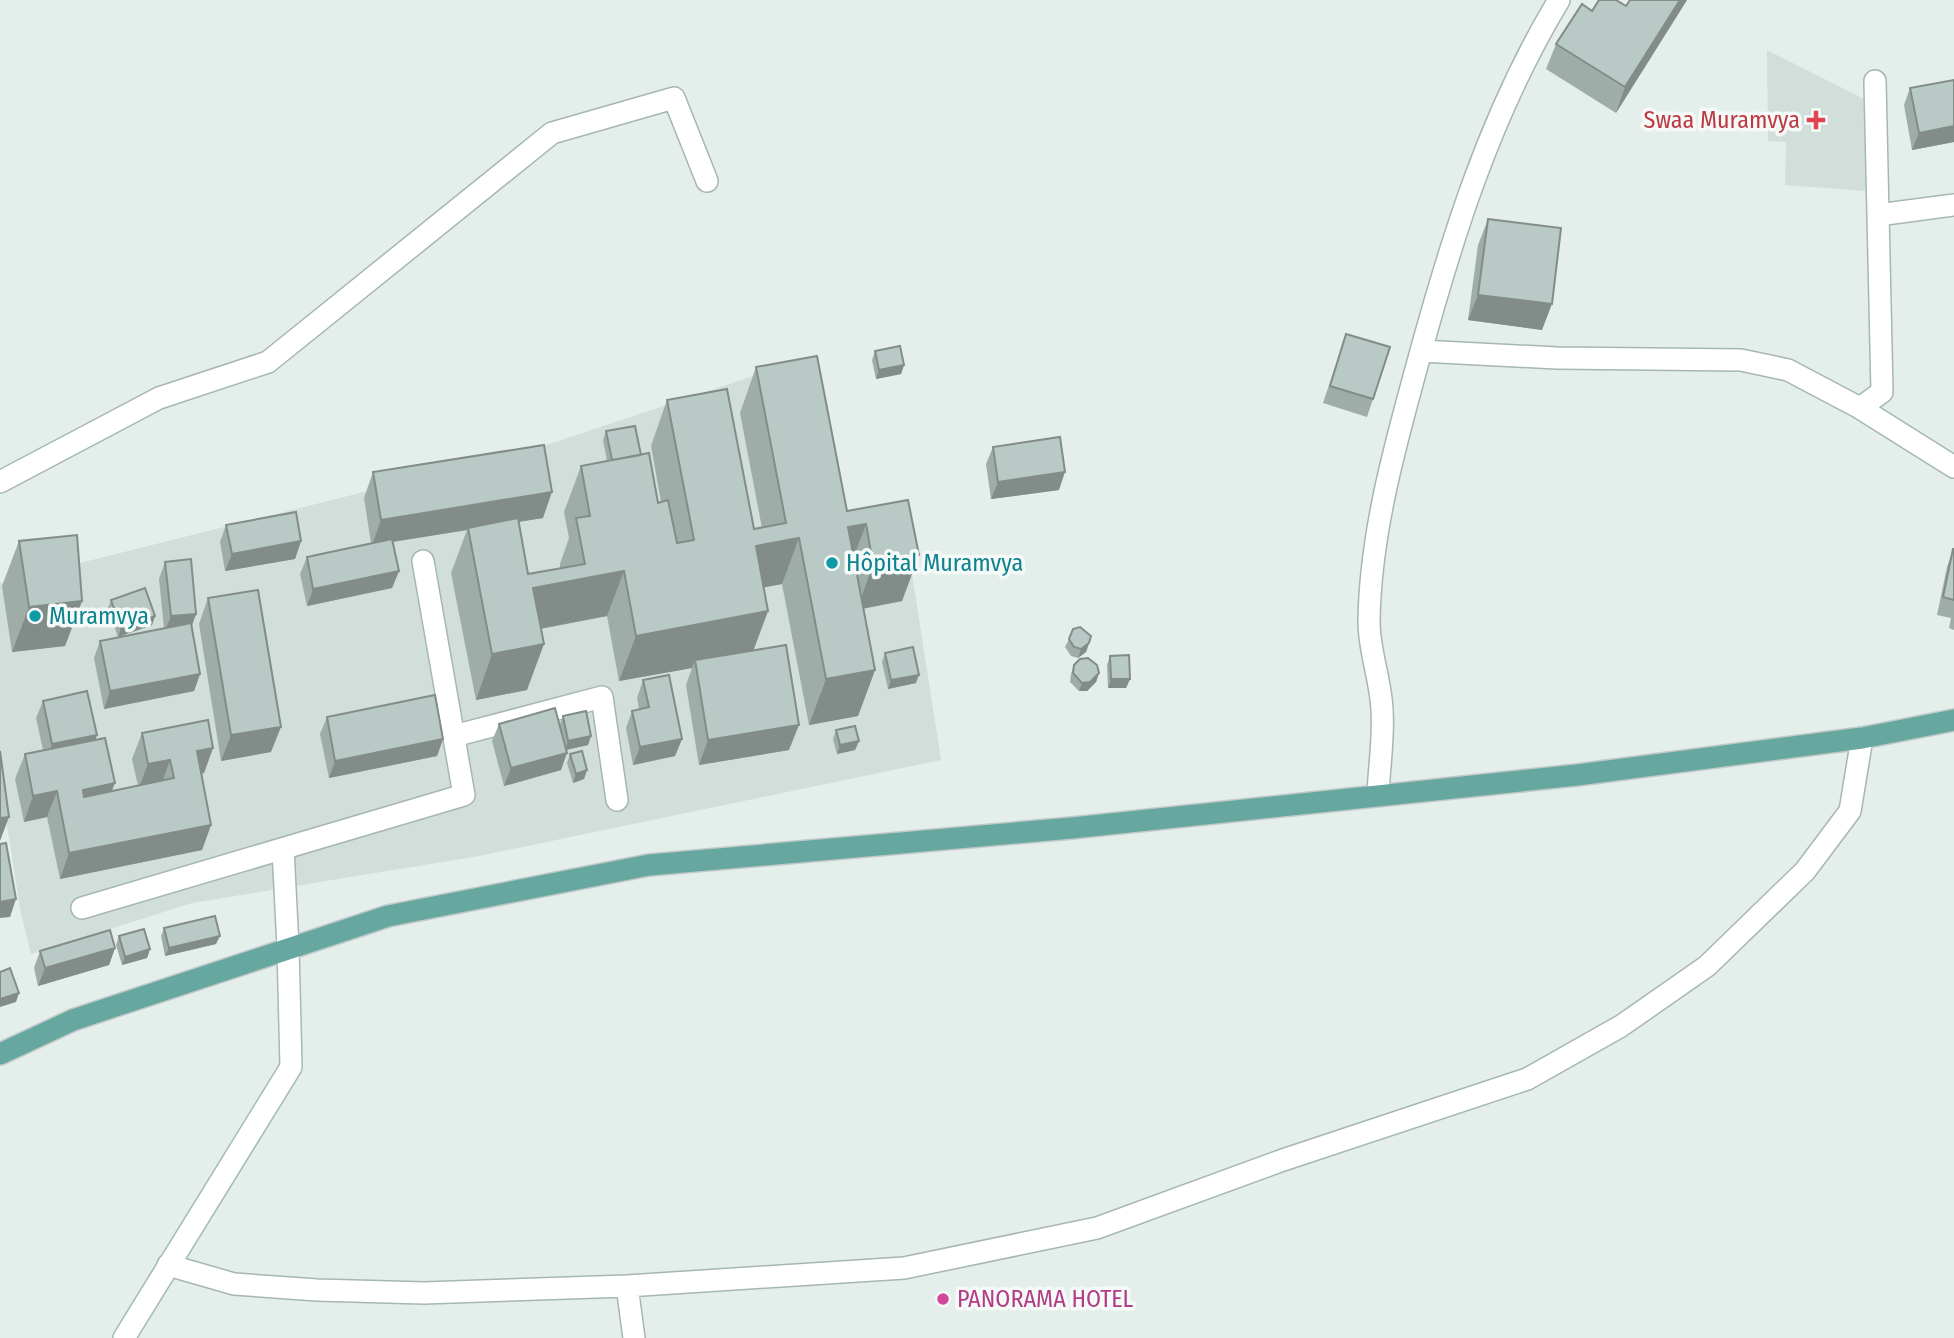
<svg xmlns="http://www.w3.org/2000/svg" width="1954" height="1338" font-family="'Fira Sans Condensed',sans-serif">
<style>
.built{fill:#d2deda}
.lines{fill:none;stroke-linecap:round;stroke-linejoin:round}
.street-casing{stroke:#a6b7b3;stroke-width:24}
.secondary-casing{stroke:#a1bbb5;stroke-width:24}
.primary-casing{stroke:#c1cac9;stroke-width:24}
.street{stroke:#fff;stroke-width:21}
.secondary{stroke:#fff;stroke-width:21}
.primary{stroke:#66a79f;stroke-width:21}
.wall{fill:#9fada9}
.shaded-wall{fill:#828d8a}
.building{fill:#b9c9c5;stroke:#828d8a;stroke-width:2}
.health-dot{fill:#e0444e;stroke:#f5faf8;stroke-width:2.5}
.culture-dot{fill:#0f9aa8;stroke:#f5faf8;stroke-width:2.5}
.hotel-dot{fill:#d1479c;stroke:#f5faf8;stroke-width:2.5}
.labels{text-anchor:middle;stroke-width:7;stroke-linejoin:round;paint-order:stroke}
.health-label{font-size:24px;fill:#be3a42;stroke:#f5faf8;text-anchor:end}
.culture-label{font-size:24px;fill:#0d838f;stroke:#f5faf8;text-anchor:start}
.hotel-label{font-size:24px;fill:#b23c85;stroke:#f5faf8;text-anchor:start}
</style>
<rect width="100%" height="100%" fill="#e4eeeb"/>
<path class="built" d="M1767,50L1864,99L1866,191L1785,185L1786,142L1768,141Z
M814,356L848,535L905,529L941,760L479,856L192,903L31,954L21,914L0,781V583L528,451Z"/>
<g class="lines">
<defs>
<path id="street" d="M1878,215L1954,205
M1421,351L1557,358L1741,360L1788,370L1860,408L1882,392L1875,81
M1860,408L1954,467
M0,482L159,398L268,362L552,133L674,98L707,181
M454,736L602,697L617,800
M1378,795C1379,767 1384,738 1382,710C1381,681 1369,651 1369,622C1370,538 1393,453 1415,373C1450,243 1489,116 1559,0
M283,849L288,947
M82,908L464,795L423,561
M168,1265L234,1284L317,1290L424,1293L627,1286L904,1268L1097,1228L1283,1160L1527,1079L1621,1026L1707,966L1805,871L1850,811L1862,738
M627,1286L634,1338"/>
<path id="secondary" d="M124,1338L291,1067L288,947"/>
<path id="primary" d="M0,1054L73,1020L388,916L649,865L1072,828L1577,775L1862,738L1954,720"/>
</defs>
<use href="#street" class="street-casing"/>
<use href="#secondary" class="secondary-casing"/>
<use href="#primary" class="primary-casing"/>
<use href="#street" class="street"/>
<use href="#secondary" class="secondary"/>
<use href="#primary" class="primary"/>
</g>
<path class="wall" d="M1630,0H1687L1616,113L1546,69L1556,44L1592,11L1626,6Z
M1954,80V142L1912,150L1904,105L1910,88Z
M1488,219L1542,330L1468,320L1478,245Z
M1346,334L1373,399L1367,417L1323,403Z
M875,351L904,365L901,374L876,379L872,360Z
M756,367L847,511L919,555L902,601L863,608L875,670L858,716L809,725L782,584L763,587L768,611L753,650L789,750L699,765L686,685L692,668L619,681L607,616L541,629L527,690L476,700L451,573L467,530L393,542L399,571L392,588L307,606L300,574L307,557L371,543L364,498L373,472L543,518L518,522L528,574L560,568V564L569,538L564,512L581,466L607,461L603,440L606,431L641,455L658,503L661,502L651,446L667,400L754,529L762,528L740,413Z
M993,447L1059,490L991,499L986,464Z
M226,525L301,541L295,559L225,571L220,542Z
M19,541L82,601L65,646L12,652L2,586Z
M1953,549H1954V630L1949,628L1951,618L1937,615L1947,567Z
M165,562L196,614L191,626L200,674L194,691L104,709L94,658L100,641L164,628L159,579Z
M208,598L271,752L221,761L199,624Z
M111,600L155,616L152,625L118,637L108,608Z
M1069,639L1089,643L1086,652L1078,658L1071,656L1065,647Z
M885,653L916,683L888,689L882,662Z
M1110,656L1130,679L1126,688H1108L1107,665Z
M1074,665L1099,673L1096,682L1087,691H1079L1070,682L1071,674Z
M643,680L682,739L675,756L633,765L626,728L632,711L639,709L637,698Z
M43,701L97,735L95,740L112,791L138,786L132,759L142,733L213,748L204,773L201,774L211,825L202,850L60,879L47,817L24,822L15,779L25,754L43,750L36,718Z
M563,716L591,736L588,745L567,750L561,770L504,786L492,741L499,724H560Z
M327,717L443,739L437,756L329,778L320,734Z
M836,730L859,741L855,750L837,754L833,739Z
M570,754L587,770L584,779L573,783L567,763Z
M164,928L216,944L165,956L161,936Z
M119,936L150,949L147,958L122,965L116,945Z
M115,948L109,965L38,986L34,968L40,951Z"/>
<path class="shaded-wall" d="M1680,0H1687L1616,113L1625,87Z
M1954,126V142L1912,150L1919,133Z
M1478,295L1552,304L1542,330L1468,320Z
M904,365L901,374L876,379L879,370Z
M1065,472L1059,490L991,499L998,482Z
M552,492L543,518L468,530V528L467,530L372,545L381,520Z
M866,524L849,570L848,527Z
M799,538L782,584L739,592L756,546Z
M301,541L295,559L225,571L232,554Z
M919,555L902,601L857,610L873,564Z
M399,571L392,588L307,606L313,589Z
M624,571L607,616L517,633L533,588Z
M82,601L65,646L12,652L29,607Z
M768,611L751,657L695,660L692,668L619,681L636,636Z
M196,614L190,631L164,633L171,616Z
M155,616L152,625L118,637L121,628Z
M1089,643L1086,652L1078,658L1081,649Z
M544,644L527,690L476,700L492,654Z
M875,670L858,716L809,725L826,679Z
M1099,673L1096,682L1087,691H1079L1082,683Z
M200,674L194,691L104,709L110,691Z
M919,675L916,683L888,689L891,680Z
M1111,679H1130L1126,688H1108Z
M799,725L789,750L699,765L708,740Z
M281,727L271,752L221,761L231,735Z
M97,735L91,752L46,762L52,744Z
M591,736L588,745L565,750L568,741Z
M443,739L437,756L329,778L335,761Z
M682,739L675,756L633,765L640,747Z
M859,741L855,750L837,754L840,745Z
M213,748L204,773L188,776L197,751Z
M567,753L561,770L504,786L511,768Z
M170,760L161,785L138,790L148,764Z
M587,770L584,779L573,783L576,774Z
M115,783L105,809L73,815L83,790Z
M57,791L47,817L24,822L33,796Z
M9,817L0,841V818Z
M211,825L202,850L60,879L69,853Z
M16,899L10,917L0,918V902Z
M220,936L216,944L165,956L169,948Z
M115,948L109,965L38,986L45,968Z
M150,949L147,958L122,965L125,957Z
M19,993L16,1002L0,1007V999Z"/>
<path class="building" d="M1599,0H1616L1626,6L1630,0H1680L1625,87L1556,44L1582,4L1592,11Z
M1954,80V126L1919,133L1910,88Z
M1488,219L1561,228L1552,304L1478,295Z
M1346,334L1390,347L1373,399L1330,386Z
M900,346L904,365L879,370L875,351Z
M817,356L847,511L908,500L919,555L873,564L866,524L848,527L875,670L826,679L799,538L756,546L768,611L636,636L624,571L533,588L544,644L492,654L468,528L518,518L528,574L585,564L576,518L590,516L581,466L649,453L658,503L668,500L677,543L694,540L667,400L727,389L754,529L786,523L756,367Z
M635,426L641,455L612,460L606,431Z
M1060,437L1065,472L998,482L993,447Z
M544,445L552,492L381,520L373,472Z
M296,512L301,541L232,554L226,525Z
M77,535L82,601L29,607L19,541Z
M392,539L399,571L313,589L307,557Z
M1953,549H1954V600L1943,597Z
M191,559L196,614L171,616L165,562Z
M145,588L155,616L121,628L111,600Z
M258,590L281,727L231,735L208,598Z
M191,623L200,674L110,691L100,641Z
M1080,627L1091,636L1089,643L1081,649L1074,647L1069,639L1073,629Z
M786,645L799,725L708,740L695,660Z
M913,647L919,675L891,680L885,653Z
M1129,655L1130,679H1111L1110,656Z
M1088,658L1097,665L1099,673L1090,682L1082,683L1073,673L1074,665L1080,659Z
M669,675L682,739L640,747L632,711L649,707L643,680Z
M87,691L97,735L52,744L43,701Z
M435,695L443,739L335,761L327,717Z
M555,708L567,753L511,768L499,724Z
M586,711L591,736L568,741L563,716Z
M208,720L213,748L197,751L211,825L69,853L57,791L33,796L25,754L105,738L115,783L83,790L84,797L174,778L170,760L148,764L142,733Z
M855,726L859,741L840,745L836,730Z
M0,751L9,817L0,818Z
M582,751L587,770L576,774L570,754Z
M6,843L16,899L0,902V844Z
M215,916L220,936L169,948L164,928Z
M144,929L150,949L125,957L119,936Z
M110,930L115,948L45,968L40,951Z
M10,968L19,993L0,999V972Z"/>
<path class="health-dot" d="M1812.5 109.5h7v7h7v7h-7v7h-7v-7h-7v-7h7z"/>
<g class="culture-dot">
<circle cx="832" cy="563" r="7"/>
<circle cx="35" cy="616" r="7"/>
</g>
<circle class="hotel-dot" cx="943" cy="1299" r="7"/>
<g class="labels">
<g class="health-label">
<text x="1800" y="128">Swaa Muramvya</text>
</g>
<g class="culture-label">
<text x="846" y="571">Hôpital Muramvya</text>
<text x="49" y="624">Muramvya</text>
</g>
<g class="hotel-label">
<text x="957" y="1307">PANORAMA HOTEL</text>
</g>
</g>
</svg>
